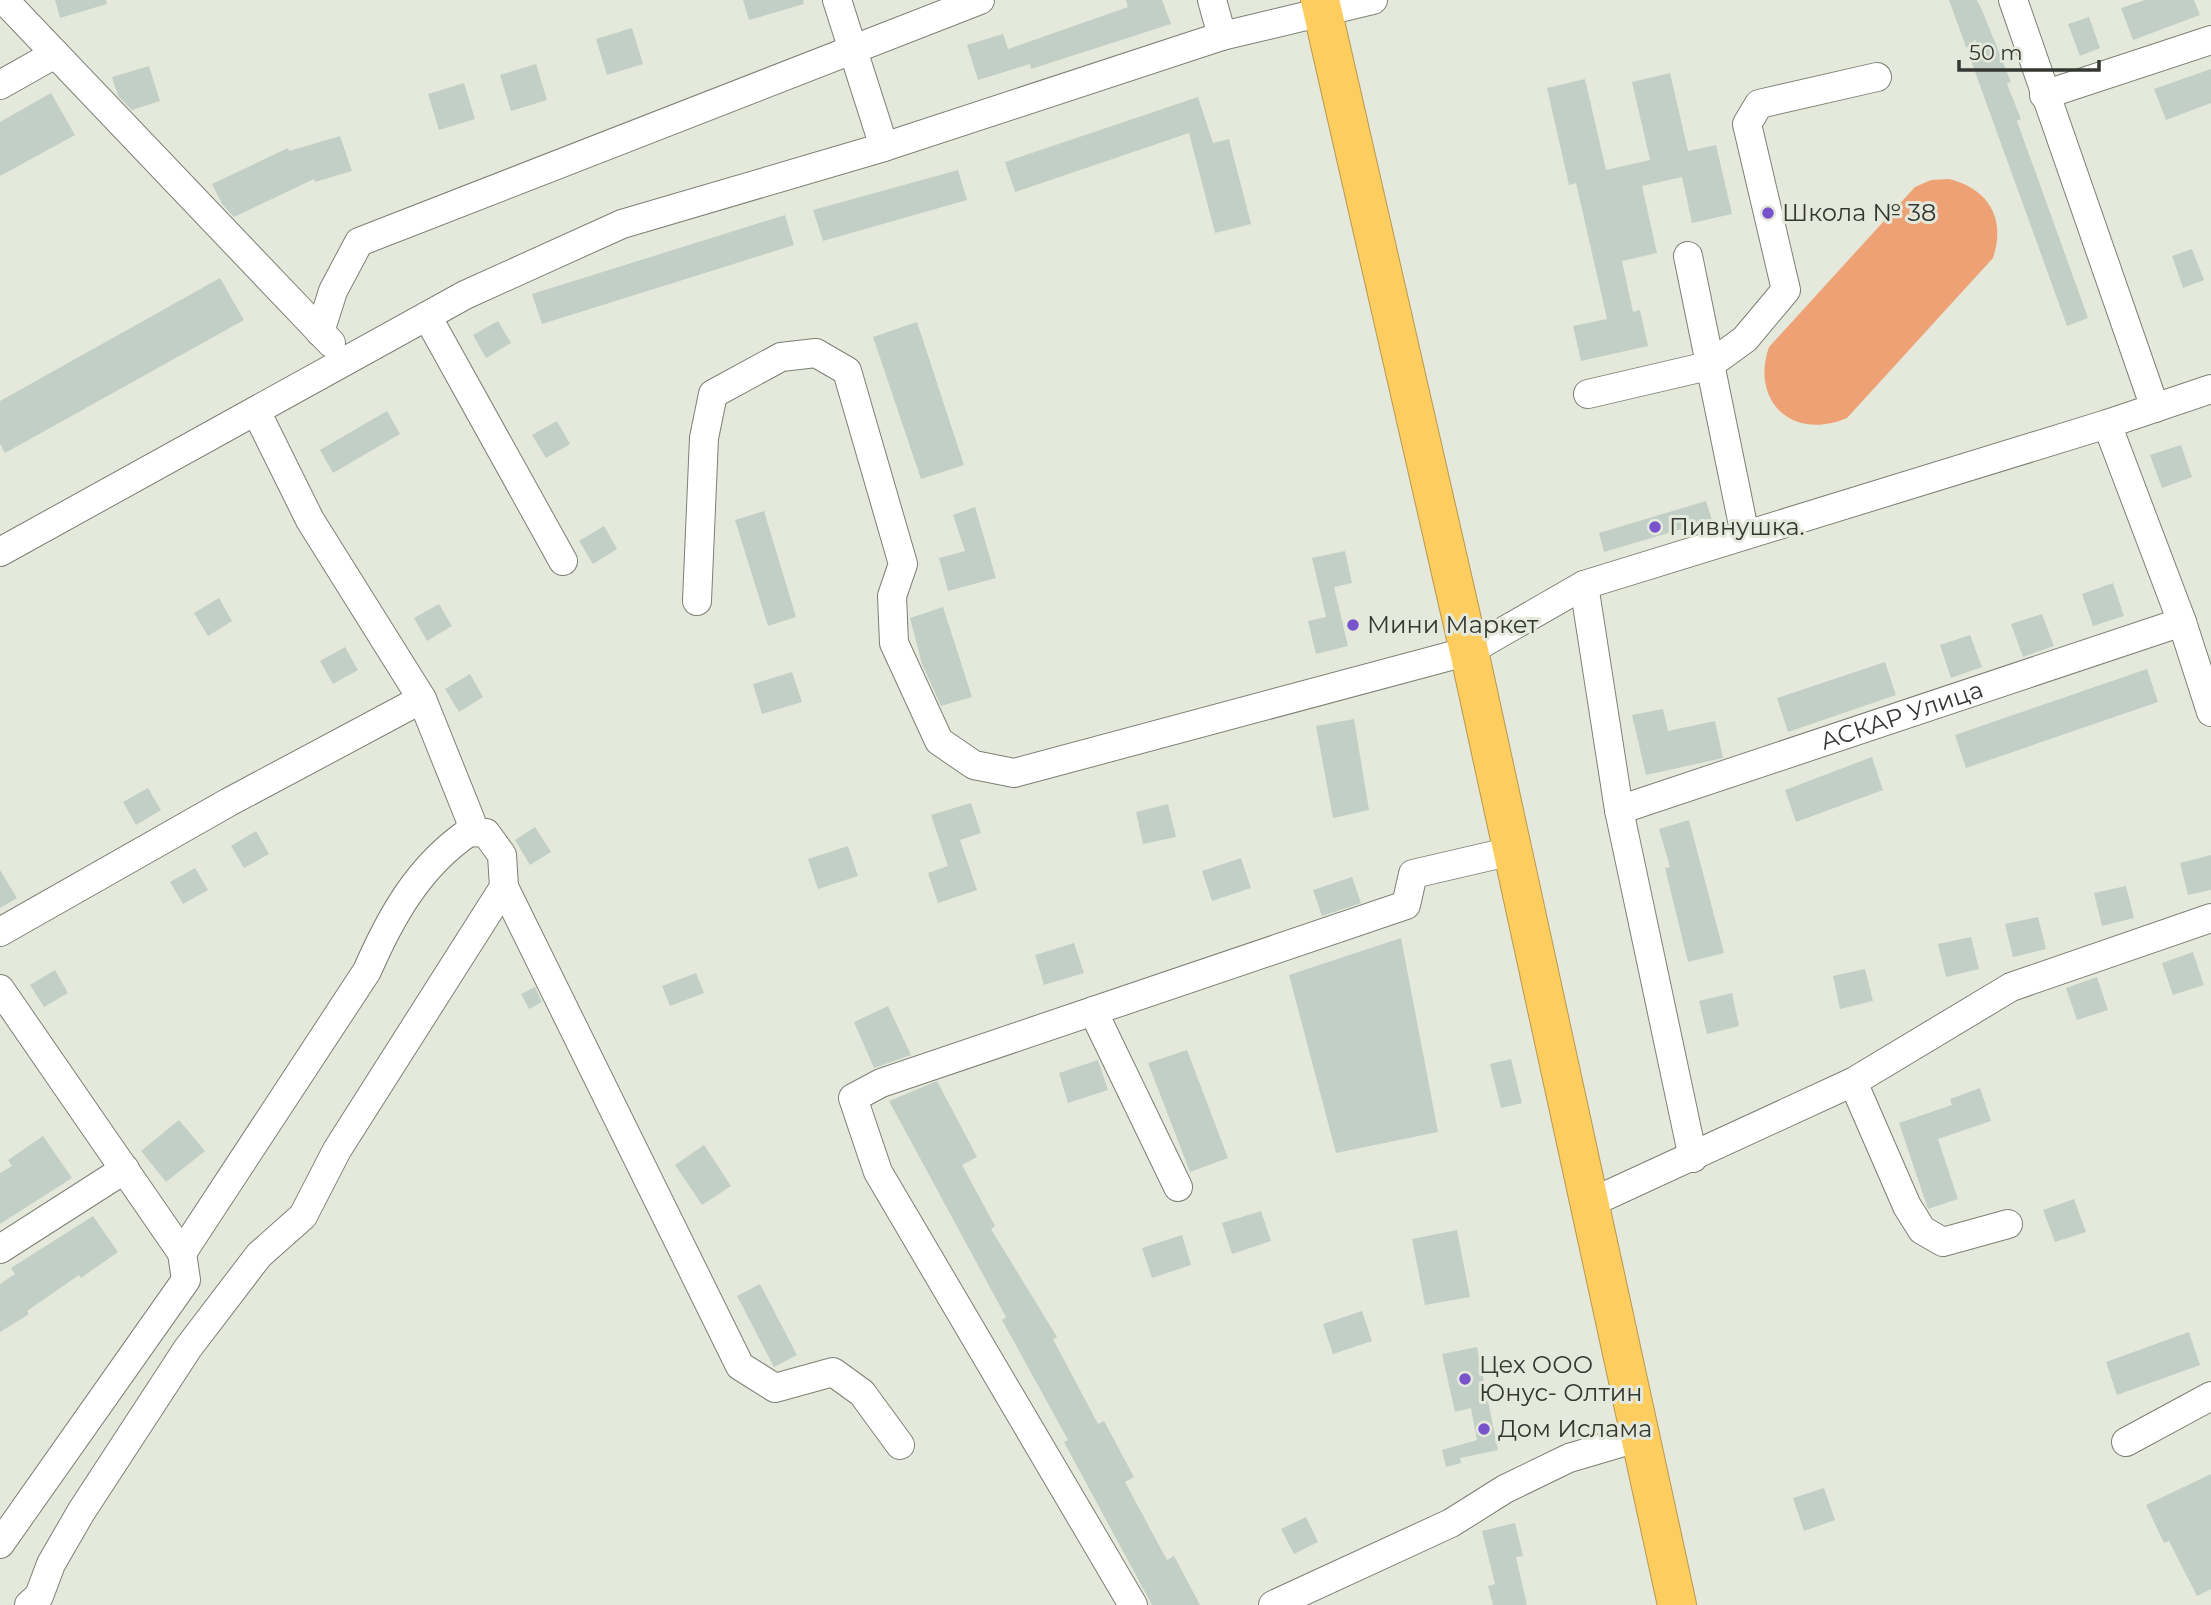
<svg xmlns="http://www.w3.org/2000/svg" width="2211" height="1605" font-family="Montserrat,sans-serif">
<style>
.green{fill:#eda174}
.building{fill:#c2cfc6}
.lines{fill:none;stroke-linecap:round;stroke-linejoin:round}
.minor-casing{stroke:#7c8073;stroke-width:30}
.highway-casing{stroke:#b79850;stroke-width:40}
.minor{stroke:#fff;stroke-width:28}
.highway{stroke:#fdcd60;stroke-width:38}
.poi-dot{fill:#7753cc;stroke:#e5e9db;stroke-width:2.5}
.labels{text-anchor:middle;stroke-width:6;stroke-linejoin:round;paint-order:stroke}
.poi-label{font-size:24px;fill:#353732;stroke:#e5e9db;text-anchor:start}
.street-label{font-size:24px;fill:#353732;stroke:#e5e9db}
</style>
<rect width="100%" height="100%" fill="#e5e9db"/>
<path class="green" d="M1949,179C1989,189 2006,219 1993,258L1847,418C1793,441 1750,402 1769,347L1915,187L1931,180Z"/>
<path class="building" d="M55,0H106L107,4L60,18Z
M743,0H803L804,4L749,20Z
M1126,0H1162L1171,24L1031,69L1030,64L978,80L967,45L1003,34L1008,49L1128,7Z
M1949,0H1977L1982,10L2011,82L2007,84L2021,119L2017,121L2088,318L2067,326Z
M2145,0H2194L2200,15L2133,40L2121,8Z
M2089,17L2100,48L2080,56L2068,24Z
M632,28L643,64L607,75L596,39Z
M536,64L547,100L511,111L500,75Z
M149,66L160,101L132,110L118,96L112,77Z
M2211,69V103L2166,120L2154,89Z
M1670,73L1688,151L1716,145L1732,214L1692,223L1682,177L1642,186L1657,253L1622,261L1633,312L1640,310L1648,346L1581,361L1573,326L1607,319L1576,183L1569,185L1547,88L1585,79L1606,170L1650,160L1632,82Z
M464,83L475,119L439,130L428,94Z
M51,93L75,135L0,176V122Z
M1198,97L1213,143L1229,139L1251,224L1215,233L1189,133L1015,192L1005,162Z
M340,136L352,171L315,182L314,179L234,217L222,204L212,184L288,148L289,151Z
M958,170L967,200L823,241L813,210Z
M785,215L794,245L542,324L532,294Z
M2192,249L2204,280L2183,288L2172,256Z
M220,278L244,320L5,453L0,444V401Z
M498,321L511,343L486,358L473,335Z
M917,322L964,465L921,479L873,337Z
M387,411L400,434L333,473L320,450Z
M557,421L570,444L546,458L532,435Z
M2181,445L2192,477L2162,488L2150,455Z
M1706,501L1712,520L1604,552L1599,533Z
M975,507L996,578L948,591L939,558L965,551L953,515Z
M764,511L796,617L768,626L735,520Z
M604,526L617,549L593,564L579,541Z
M1345,551L1352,583L1334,587L1348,646L1316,654L1308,621L1326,617L1312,558Z
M2113,583L2124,616L2093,626L2082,594Z
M219,598L232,621L208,636L194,613Z
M439,604L452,626L427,641L414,618Z
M943,607L972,697L941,706L922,664L910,618Z
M2042,614L2054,646L2023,657L2011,624Z
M1970,635L1982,667L1951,678L1940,645Z
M345,647L358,670L333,684L320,661Z
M1885,662L1896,695L1788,732L1777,698Z
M2147,669L2158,702L1966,768L1955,735Z
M792,672L802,702L762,714L753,684Z
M470,674L483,697L459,712L445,689Z
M1663,709L1668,731L1715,721L1723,758L1646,775L1632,715Z
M1354,719L1369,810L1333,818L1316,726Z
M1872,757L1883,790L1796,822L1785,790Z
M148,788L161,810L136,825L123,802Z
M971,803L981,833L960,840L977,890L938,903L928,873L948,866L931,815Z
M1168,804L1176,837L1143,844L1136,812Z
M1689,820L1724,953L1688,962L1665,868L1670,867L1659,829Z
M535,827L551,852L530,865L515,840Z
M256,831L269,854L244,868L231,846Z
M848,846L858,876L818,889L808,859Z
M2211,855V890L2188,895L2180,863Z
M1241,858L1251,888L1212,901L1202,871Z
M195,868L208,890L183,904L170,882Z
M0,870L17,898L0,908Z
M1352,877L1361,903L1322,916L1313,890Z
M2126,886L2134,918L2102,926L2094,893Z
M2038,917L2046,949L2013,957L2005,924Z
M1971,937L1979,969L1946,977L1938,944Z
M1401,938L1438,1132L1336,1153L1289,975Z
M1074,943L1084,973L1044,985L1035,955Z
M2193,952L2204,985L2173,995L2162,963Z
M1865,969L1873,1001L1840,1009L1833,976Z
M55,970L68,993L44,1007L30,985Z
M696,973L704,993L670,1006L662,986Z
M2097,977L2108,1010L2077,1020L2066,988Z
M535,987L542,1002L529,1009L521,994Z
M1732,993L1739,1026L1707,1034L1699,1001Z
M888,1006L911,1055L874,1068L854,1022Z
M1187,1050L1228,1158L1190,1172L1148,1063Z
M1511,1059L1522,1103L1501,1108L1490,1064Z
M1098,1060L1108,1090L1068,1103L1059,1073Z
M937,1081L977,1157L962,1165L995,1226L991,1229L1057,1337L1053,1339L1098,1424L1104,1421L1134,1477L1125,1482L1167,1560L1174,1556L1200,1605H1152L1064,1442L1068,1440L1002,1320L1006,1317L889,1101Z
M1980,1088L1991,1121L1938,1139L1958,1199L1928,1209L1899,1123L1952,1105L1950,1099Z
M179,1120L205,1151L166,1182L141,1151Z
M43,1136L72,1178L0,1224V1173L12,1166L8,1160Z
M704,1145L731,1186L702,1205L675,1165Z
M2074,1199L2086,1232L2055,1242L2043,1210Z
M1261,1211L1271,1241L1232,1254L1222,1223Z
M93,1216L118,1252L81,1278L79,1275L27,1311L29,1314L0,1332V1284L15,1274L11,1268Z
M1457,1230L1470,1297L1425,1305L1412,1239Z
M1182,1235L1191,1265L1152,1278L1142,1248Z
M760,1284L797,1355L774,1367L737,1296Z
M1362,1311L1372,1341L1333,1354L1323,1324Z
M2189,1332L2200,1365L2117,1395L2106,1362Z
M1477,1347L1498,1450L1460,1458L1461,1463L1446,1467L1442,1450L1477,1440L1471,1408L1455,1412L1442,1354Z
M2211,1474V1589L2197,1596L2169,1541L2164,1543L2146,1505Z
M1824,1488L1835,1520L1804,1531L1793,1498Z
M1306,1517L1318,1542L1294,1554L1281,1529Z
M1515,1523L1523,1556L1516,1557L1527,1605H1493L1488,1586L1495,1584L1482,1531Z"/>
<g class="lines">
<defs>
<g id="minor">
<path d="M4,0L331,343"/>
<path d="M837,0L884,147"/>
<path d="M1212,0L1222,36"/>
<path d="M2013,0L2155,408"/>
<path d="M0,85L55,54"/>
<path d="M2044,95L2211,40"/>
<path d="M1688,256L1745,535"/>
<path d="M427,316L563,561"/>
<path d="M320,332L333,291L359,242L980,0"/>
<path d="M1588,394L1708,366L1745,339L1786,290L1747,124L1759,104L1877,77"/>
<path d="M2107,424L2182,622L2211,712"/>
<path d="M0,552L465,295L622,224L884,147L1222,36L1373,0"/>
<path d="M1584,585L1619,810L1693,1158"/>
<path d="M697,601L704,438L713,394L781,357L816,353L847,371L903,564L892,596L894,643L939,741L974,765L1014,773L1469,651L1584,585L2107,424L2211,389"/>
<path id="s1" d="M1619,810L2182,622"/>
<path d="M504,887L740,1366L775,1388L833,1372L862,1393L900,1445"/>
<path d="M0,932L229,802L422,699L310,520L256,411"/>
<path d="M0,989L182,1253L367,971C391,916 419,866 469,832L471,821L422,699"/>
<path d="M1093,1011L1178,1187"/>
<path d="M1853,1082L1907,1206L1922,1230L1943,1242L2008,1224"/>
<path d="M1588,1204L1853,1082L2011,987L2211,918"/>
<path d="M0,1249L125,1169"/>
<path d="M2126,1442L2211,1396"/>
<path d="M0,1544L186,1280L182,1253"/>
<path d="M29,1605L39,1596L51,1564L81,1512L188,1348L259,1255L303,1216L337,1150L504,887L502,855L486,833L469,832"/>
<path d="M1133,1605L878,1172L853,1098L881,1083L1406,905L1413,874L1512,851"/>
<path d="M1273,1605L1451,1523L1505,1489L1569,1458L1640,1437"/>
</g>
<path id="highway" d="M1320,0L1469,651L1677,1605"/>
</defs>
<use href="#minor" class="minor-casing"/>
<use href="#highway" class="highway-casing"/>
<use href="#minor" class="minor"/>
<use href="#highway" class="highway"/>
</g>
<g class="poi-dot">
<circle cx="1768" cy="213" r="7"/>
<circle cx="1655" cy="527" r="7"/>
<circle cx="1353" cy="625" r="7"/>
<circle cx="1465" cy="1379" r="7"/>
<circle cx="1484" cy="1429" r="7"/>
</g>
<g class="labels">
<g class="poi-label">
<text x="1782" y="221">Школа № 38</text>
<text x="1669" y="535">Пивнушка.</text>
<text x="1367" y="633">Мини Маркет</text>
<text x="1479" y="1373">Цех ООО<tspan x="1479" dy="28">Юнус- Олтин</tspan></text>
<text x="1498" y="1437">Дом Ислама</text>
</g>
<g class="street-label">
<text dy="8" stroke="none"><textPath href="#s1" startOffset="298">АСКАР Улица</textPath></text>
</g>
</g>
<path d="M1959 60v10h140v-10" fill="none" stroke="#353732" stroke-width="3.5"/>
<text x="1969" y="60" font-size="21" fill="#353732" stroke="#e5e9db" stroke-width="5" paint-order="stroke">50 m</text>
</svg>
